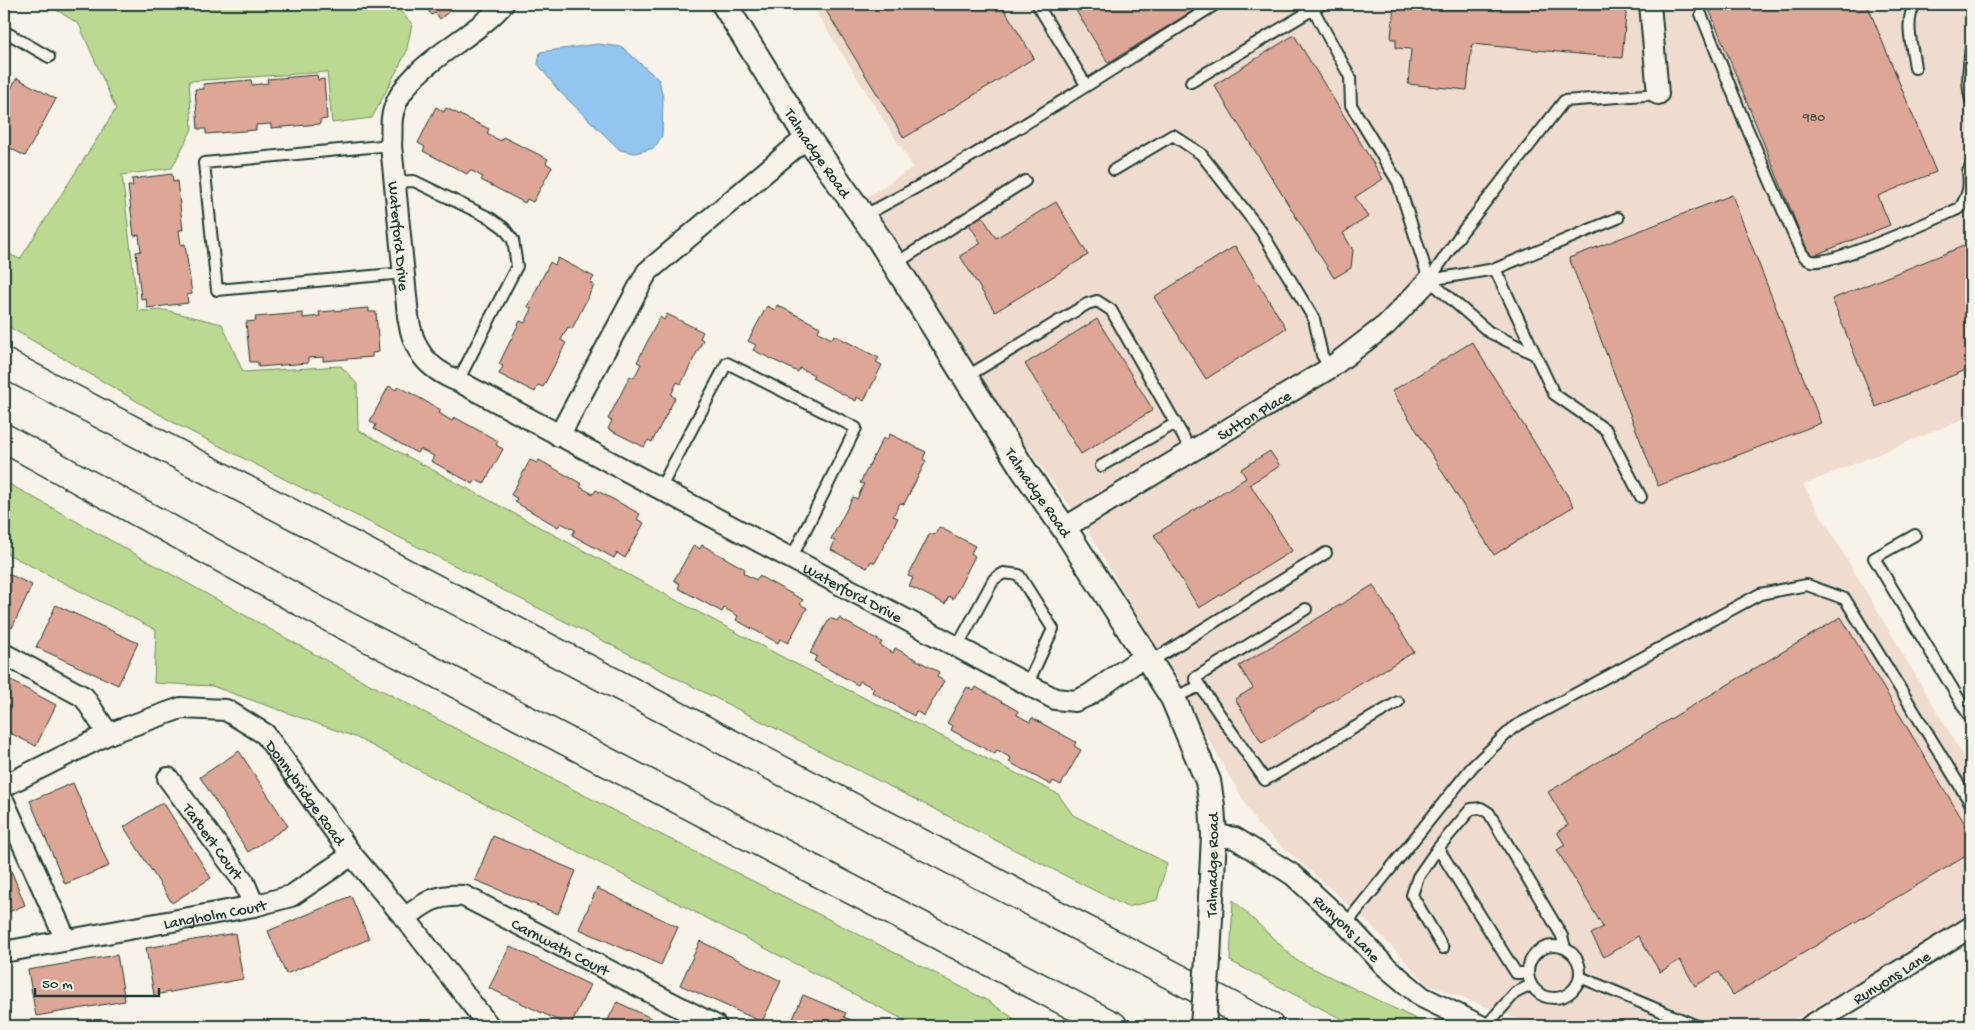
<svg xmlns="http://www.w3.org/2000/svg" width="1975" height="1030" font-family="'Gochi Hand',sans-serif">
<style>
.built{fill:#f0dccf}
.green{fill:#bcd991;stroke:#6e8b62}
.water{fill:#92c5ef;stroke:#648fa4}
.building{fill:#dea696;stroke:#1f3d34}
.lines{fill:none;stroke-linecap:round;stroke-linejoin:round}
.service-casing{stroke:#1f3d34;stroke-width:14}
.minor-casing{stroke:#1f3d34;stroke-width:24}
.tertiary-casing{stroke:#1f3d34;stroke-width:28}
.motorway-casing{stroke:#1f3d34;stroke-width:31}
.service{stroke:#f7f3e8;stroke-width:10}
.minor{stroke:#f7f3e8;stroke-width:20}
.tertiary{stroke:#f7f3e8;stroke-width:24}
.motorway{stroke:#f7f3e8;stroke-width:28}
.tertiary-bridge-casing{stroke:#1f3d34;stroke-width:28;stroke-linecap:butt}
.tertiary-bridge{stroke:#f7f3e8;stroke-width:24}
.labels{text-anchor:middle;stroke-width:4;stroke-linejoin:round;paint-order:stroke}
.number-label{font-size:14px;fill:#4f574c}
.street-label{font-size:16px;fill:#1f3d34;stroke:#f7f3e8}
</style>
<rect width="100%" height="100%" fill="#f7f3e8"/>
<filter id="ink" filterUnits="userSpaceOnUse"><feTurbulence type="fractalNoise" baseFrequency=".02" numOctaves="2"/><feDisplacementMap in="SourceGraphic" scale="10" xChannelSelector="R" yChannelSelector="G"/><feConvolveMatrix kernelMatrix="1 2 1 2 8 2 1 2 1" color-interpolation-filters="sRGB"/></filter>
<g filter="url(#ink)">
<path class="built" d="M811,4H1971V416L1803,485L1971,769V917L1783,1026H1536L1427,984L1370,924L1257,824L1087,529L850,208L913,167Z"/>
<path class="green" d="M47,4H394L412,24L406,53L372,118L332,123L327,72L189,81L192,129L172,168L122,175L138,311L164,310L222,324L243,372L341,366L357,384L358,430L788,660L1058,794L1073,815L1167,863L1157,900L1127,907L176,424L4,324V252L20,259L116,109L79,24Z
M4,481L354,676L636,822L927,969L988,1001L1025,1026H916L355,737L212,686L154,683L156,630L4,552Z
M1233,900L1296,960L1430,1026H1355L1230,961Z"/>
<path class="water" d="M598,44L622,47L659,80L663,98L662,136L654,148L635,153L620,150L558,90L538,64L540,52Z"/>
<path class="building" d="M422,4H458L440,19L435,13L432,15Z
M822,4H1001L1034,58L904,138Z
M1072,4H1204L1108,63Z
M1394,4H1627L1622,58L1472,44L1467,90L1408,84L1411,49L1396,48V39H1391Z
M1707,4H1867L1936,172L1878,196L1890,225L1810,257Z
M1294,35L1383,179L1355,197L1368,217L1343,233L1353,250L1351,268L1334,278L1214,85Z
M317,75L318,80L324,79L327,119L320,120V124L271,128V124L256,125V130L206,134V129H198L195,89H204L203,84L251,80L252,85L268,83L267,79Z
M17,78L56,99L25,156L4,145V101Z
M436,107L444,112L446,108L489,129L487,134L501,141L503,137L548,159L546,163L552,167L533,202L527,199L525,203L481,180L483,177L470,170L467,174L423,151L425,147L418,143Z
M172,174L173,182L177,181L183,230H179L181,245L185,244L192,294L187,295L188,303L147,308L146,298L141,299L136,252L141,251L139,235L134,236L128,186H133L132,179Z
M1732,195L1821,423L1658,486L1569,258Z
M1056,202L1088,255L995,312L960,256L981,243L969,224L982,216L996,238Z
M1971,243V368L1876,407L1832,299Z
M1235,246L1286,328L1206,379L1154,297Z
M558,258L594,277L590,283L594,285L572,329L568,327L561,340L566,343L543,387L538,385L535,392L499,374L503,366L499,364L520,321L525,323L532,309L528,307L550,262L555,265Z
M777,305L820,327L818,332L832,339L834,335L879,358L876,362L882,365L864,401L857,397L856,401L812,378L814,375L800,368L798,372L753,350L756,345L748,341L767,306L775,310Z
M369,308V312H376L379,352L372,353V357L323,361V357L308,358V363L258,367V362H250L246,322L256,321L255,317L303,313V318L320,316L319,312Z
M667,314L703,332L700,338L703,340L681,384L677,382L671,395L675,398L652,442L648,440L644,447L608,429L612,421L608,419L630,376L634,378L641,364L637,362L660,317L664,320Z
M1097,319L1153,410L1081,454L1025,364Z
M1472,342L1574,506L1494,555L1392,391Z
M389,386L396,390L398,386L441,410L439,413L452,421L454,417L498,441L496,445L503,449L484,484L476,480L473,484L431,461L434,456L420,449L417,453L374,429L376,425L370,421Z
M890,434L926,452L923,459L926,461L904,504L900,503L893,516L898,518L875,563L871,561L867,568L831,550L835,541L831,539L853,497L857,499L864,484L860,483L883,438L887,440Z
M1270,451L1280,466L1250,484L1292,551L1199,608L1154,535L1246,478L1241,469Z
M530,460L537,463L539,460L582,484L580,487L593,494L596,490L640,514L637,519L644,523L625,558L617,553L614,558L572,535L575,530L561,523L558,527L515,502L517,498L511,495Z
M939,527L975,546L971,553L975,556L953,599L949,596L945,604L909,586L913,578L908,576L930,533L935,535Z
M694,545L700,549L702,545L745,569L743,573L756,580L759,576L803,600L800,604L807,608L788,643L780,639L778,643L736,620L738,616L724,608L722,612L678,588L680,584L674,580Z
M4,572L32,585L12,628L4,624Z
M1373,585L1414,652L1262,743L1235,699L1253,688L1239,666Z
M56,605L138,643L118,685L36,647Z
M1841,617L1971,834V853L1733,995L1719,972L1695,986L1680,960L1660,972L1638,936L1604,957L1591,934L1603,927L1557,850L1565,845L1557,832L1568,825L1548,792Z
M830,618L837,621L839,618L882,642L880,645L893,653L895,648L939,672L937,677L944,681L924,716L916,711L914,716L872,692L874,688L860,681L858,685L814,661L817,656L810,653Z
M4,677L56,705L36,746L4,730Z
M967,687L974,691L976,687L1018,711L1017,715L1030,722L1032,718L1076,742L1074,746L1081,750L1061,785L1053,781L1051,785L1009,762L1011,758L997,750L995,754L951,730L953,726L947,723Z
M239,751L288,826L248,852L200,777Z
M73,783L109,866L65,884L30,801Z
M163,802L211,878L172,903L124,827Z
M493,836L576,871L558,914L475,880Z
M4,853L25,905L4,914Z
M597,888L678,927L661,965L579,929Z
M351,896L369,939L286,974L268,931Z
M235,933L243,979L154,995L146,948Z
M700,941L781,981L762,1022L680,985Z
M510,946L590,985L570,1026L489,988Z
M117,955L125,1001L36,1016L28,970Z
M803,995L846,1013L844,1017L865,1026H790Z
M617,1002L668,1026H605Z"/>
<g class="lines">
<defs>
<path id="service" d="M1037,4L1086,85
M1313,9L1350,77L1351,105L1398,182L1429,280L1489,332L1536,355
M1701,14L1744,121L1801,252C1804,256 1807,261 1812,261C1835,265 1935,219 1960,208C1968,195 1970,187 1968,172L1971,166
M4,31L49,57
M1971,47C1969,65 1966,83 1971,100
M1915,68C1913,49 1903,19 1916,4
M1191,82L1322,4
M391,145L204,163L217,290L404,273
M1114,170L1173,135L1201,154L1261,231L1314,319L1322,355L1330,368
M395,182L414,181L490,218L504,228L513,240L517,266L458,381
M863,216C985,153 1100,77 1216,4
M895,264L1025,181
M1495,269L1554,394L1606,430L1641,497
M1429,280L1462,232L1564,101L1658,94
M1429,280L1495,269L1618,218
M966,377L1087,304L1097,301L1111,310L1192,452
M1101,466L1176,423
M660,489L727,363L856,428L791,559
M1915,535L1874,558L1971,719
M957,647L994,579L1004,573L1019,575L1053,629L1028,683
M1150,662L1326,553
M1200,686L1195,678L1306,609
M1173,698L1200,686L1265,780L1398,702
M1438,848L1418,877L1412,895L1443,948
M1346,924L1472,767L1514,727L1760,594L1807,585L1845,599L1971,804
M1528 972a26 26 0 1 1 52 0a26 26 0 1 1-52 0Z
M1527,973H1516L1438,848L1471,809L1481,808L1489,813L1562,936L1565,948
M1580,977L1697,1026
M1486,1026L1515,993L1531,985"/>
<g id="minor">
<path id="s1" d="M503,4C474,40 399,67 392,118C391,126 392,136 391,145L408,316C413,350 426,368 458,381L1055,699L1075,701L1089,695L1146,655"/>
<path d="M1650,4L1658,94"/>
<path d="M559,436L647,272L807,137"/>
<path id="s2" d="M1064,528L1330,368L1386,325L1429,280"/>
<path d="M4,654L84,697L108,734"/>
<path id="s3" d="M168,778L244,882L254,906"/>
<path id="s4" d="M4,786L108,734L181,708L226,710L265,734L352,855L405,918L489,1026"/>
<path d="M4,802L66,940"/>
<path id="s5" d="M1214,835L1235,838L1293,875L1346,924L1385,966L1422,997L1481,1026"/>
<path id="s6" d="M405,918C426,902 436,894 464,896L716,1026"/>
<path id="s7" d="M9,951L254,906L291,896L352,855"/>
<path id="s8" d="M1810,1026L1971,927"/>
</g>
<g id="tertiary">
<path id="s9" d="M724,4L807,137L879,239L1023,469L1064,528L1173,698L1208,781L1212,806L1214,835L1208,959"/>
</g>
<path id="motorway" d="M4,363L1269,1026
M4,438L331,618L1113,1026"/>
</defs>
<use href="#service" class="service-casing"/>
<use href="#minor" class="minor-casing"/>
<use href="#tertiary" class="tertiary-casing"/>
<use href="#motorway" class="motorway-casing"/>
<use href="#service" class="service"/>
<use href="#minor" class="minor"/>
<use href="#tertiary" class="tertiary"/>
<use href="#motorway" class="motorway"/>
<defs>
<path id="tertiary-bridge" d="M1203,1026L1208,959"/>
</defs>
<use href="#tertiary-bridge" class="tertiary-bridge-casing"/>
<use href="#tertiary-bridge" class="tertiary-bridge"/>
</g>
</g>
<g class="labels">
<g class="number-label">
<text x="1814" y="121">980</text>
</g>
<g class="street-label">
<text dy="6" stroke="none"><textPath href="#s9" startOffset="176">Talmadge Road</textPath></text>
<text dy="6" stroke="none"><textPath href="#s1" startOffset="281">Waterford Drive</textPath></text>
<text dy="6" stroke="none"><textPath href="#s2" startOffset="221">Sutton Place</textPath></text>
<text dy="6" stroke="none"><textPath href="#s9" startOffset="581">Talmadge Road</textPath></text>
<text dy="6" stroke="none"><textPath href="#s1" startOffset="896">Waterford Drive</textPath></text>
<text dy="6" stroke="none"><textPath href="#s4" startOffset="356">Donnybridge Road</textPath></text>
<text dy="6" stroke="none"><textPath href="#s3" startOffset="78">Tarbert Court</textPath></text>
<text transform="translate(1211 865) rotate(-89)" y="6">Talmadge Road</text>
<text dy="6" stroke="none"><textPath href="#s7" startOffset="209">Langholm Court</textPath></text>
<text dy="6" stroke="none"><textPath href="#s5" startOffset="166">Runyons Lane</textPath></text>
<text dy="6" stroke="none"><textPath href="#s6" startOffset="174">Carnwath Court</textPath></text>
<text dy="6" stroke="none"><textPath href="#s8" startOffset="95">Runyons Lane</textPath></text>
</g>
</g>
<rect width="1975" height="1030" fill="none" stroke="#f7f3e8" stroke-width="20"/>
<rect x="10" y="10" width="1955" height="1010" fill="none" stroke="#1f3d34" stroke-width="2" filter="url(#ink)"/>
<path d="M35 988v8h124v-8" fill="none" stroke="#1f3d34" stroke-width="2.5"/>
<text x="42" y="988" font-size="15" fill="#1f3d34" stroke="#f7f3e8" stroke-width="4" paint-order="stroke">50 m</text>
</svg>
